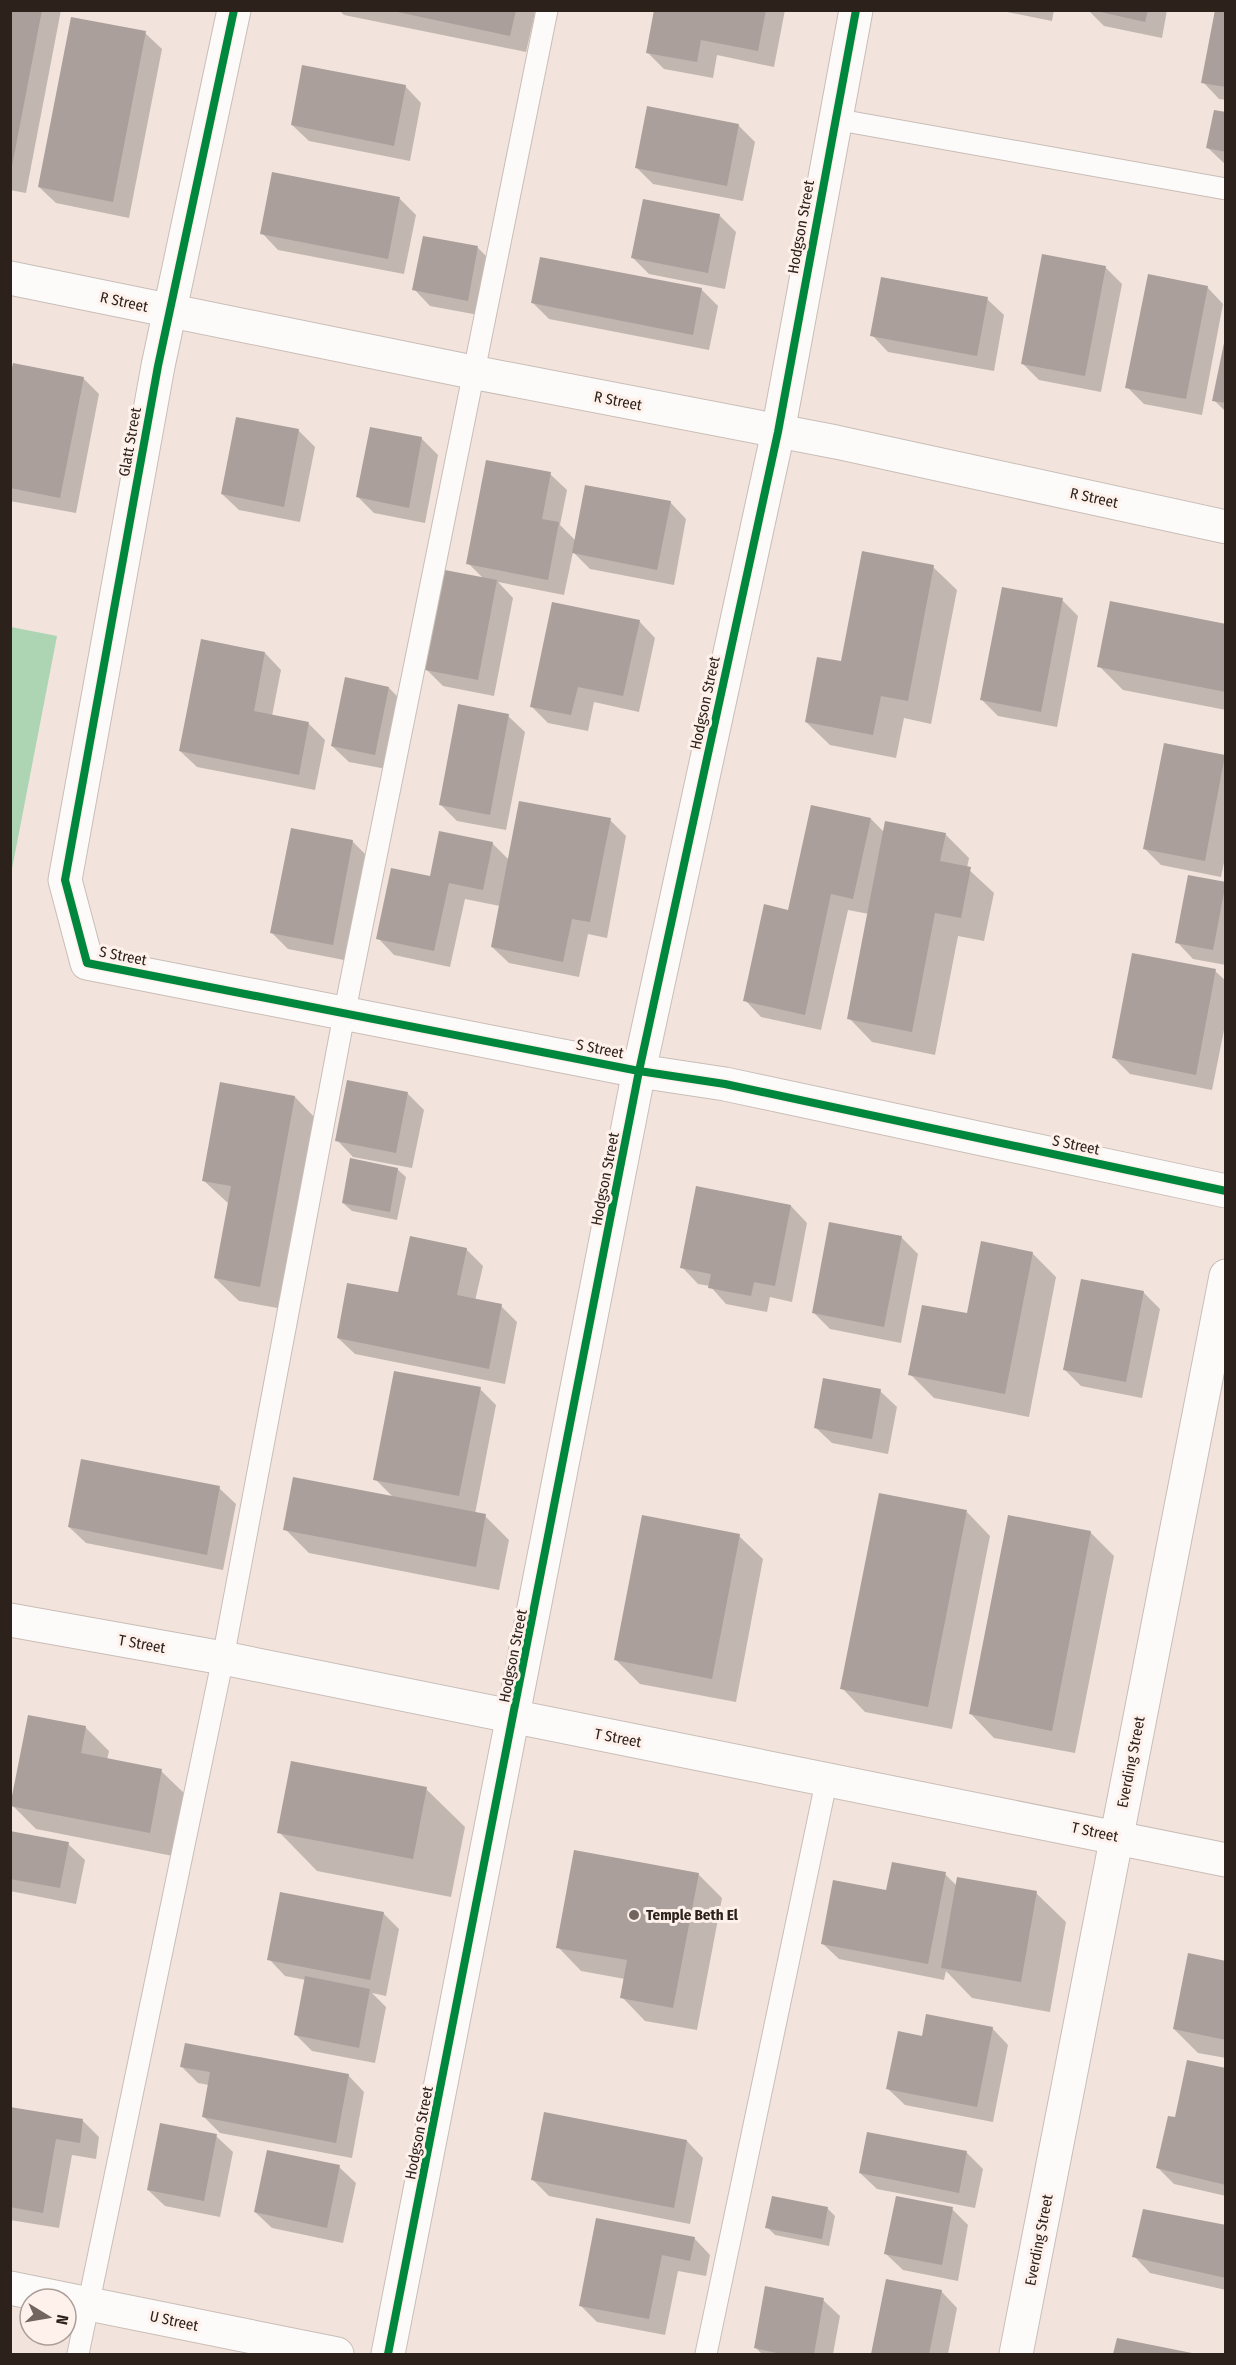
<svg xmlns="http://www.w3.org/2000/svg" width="1236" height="2365" font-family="'Fira Sans Condensed',sans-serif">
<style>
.green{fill:#add5b4}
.shadow{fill:#0003}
.building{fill:#ab9f9c}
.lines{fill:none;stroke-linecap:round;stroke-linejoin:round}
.lane-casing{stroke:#c9bdb7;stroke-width:23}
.street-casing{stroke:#c9bdb7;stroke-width:35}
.secondary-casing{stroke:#c9bdb7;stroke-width:35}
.lane{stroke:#fdfbfa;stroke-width:21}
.street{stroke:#fdfbfa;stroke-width:33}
.secondary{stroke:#fdfbfa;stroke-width:33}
.cycleway-casing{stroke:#fef1eb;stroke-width:11}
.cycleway{stroke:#00873e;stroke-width:8}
.poi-dot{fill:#726560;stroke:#fef1eb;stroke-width:2}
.labels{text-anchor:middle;stroke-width:6;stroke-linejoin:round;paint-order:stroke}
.street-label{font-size:15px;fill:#2d211c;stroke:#fef1eb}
.poi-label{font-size:15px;font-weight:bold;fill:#2d211c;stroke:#fef1eb;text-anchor:start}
</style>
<rect width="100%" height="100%" fill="#f2e4dd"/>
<path class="green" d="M11,627L57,636L11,874L10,627Z"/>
<path class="shadow" d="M10,10H61L26,193L10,190Z
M339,10H532L535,13L526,52L344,15Z
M656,10H785L774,67L717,55L713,78L664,69L647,52Z
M997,10H1054L1052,21Z
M1088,10H1167L1162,38L1104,26Z
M1226,10V100L1219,99L1203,82Z
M145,33L162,49L129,218L56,203L39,187Z
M405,86L421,103L410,161L309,141L292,125Z
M1226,114V165L1208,148Z
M738,125L755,142L743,201L653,184L636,167Z
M399,198L416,215L404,274L278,250L262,233Z
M719,215L736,232L725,289L649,274L633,258Z
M478,248L494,264L484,316L430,306L414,289Z
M1105,267L1122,284L1101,392L1039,380L1022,363Z
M1207,287L1223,304L1202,415L1144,404L1127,387Z
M702,290L718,306L709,350L549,319L533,303Z
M987,299L1004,315L994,371L888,352L872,335Z
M1226,345V412L1214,400Z
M83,378L99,394L76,513L10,501V384Z
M371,429L422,439L438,455L425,523L374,513L358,497Z
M298,430L315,447L300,522L239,510L222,494Z
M550,474L567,490L560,525L576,541L670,502L686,519L674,585L590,569L573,552L564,595L498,582L513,598L494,696L443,686L427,670L483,578L468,563Z
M933,567L957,590L931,724L904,718L896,758L830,745L806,722L842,663Z
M1062,600L1078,616L1057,727L998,716L982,700Z
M639,621L655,638L639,712L594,702L588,731L548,723L532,707Z
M1226,625V710L1123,690L1099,666Z
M265,653L281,670L272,716L309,724L325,740L315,790L197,767L180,751Z
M389,688L405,704L392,770L349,762L332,746Z
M508,716L525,732L506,830L457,821L440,804Z
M1225,756L1226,853L1221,877L1161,865L1145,849Z
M871,819L885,833L945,834L969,858L967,868L994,893L984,941L958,936L935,1055L872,1042L849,1018L869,914L848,910L821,1030L761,1017L745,1000L789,911Z
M610,820L626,836L607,938L588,934L579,977L509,963L492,947L500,906L465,899L450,967L394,955L378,938L431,878L492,843L509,860Z
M352,841L369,858L349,961L288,949L272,933Z
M1226,883V965L1193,959L1177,942Z
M1215,971L1226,981V1020L1212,1090L1130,1074L1114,1058Z
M407,1093L424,1110L412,1168L353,1157L337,1140Z
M295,1097L318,1121L283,1309L239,1301L215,1278L229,1204L203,1180Z
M397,1169L406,1177L397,1220L352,1211L343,1203Z
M791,1206L807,1223L792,1302L770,1297L767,1312L726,1304L710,1286L698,1284L682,1267Z
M901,1237L918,1254L901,1343L830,1329L813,1312Z
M466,1249L483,1266L475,1301L501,1306L517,1322L505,1384L355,1354L338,1338Z
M1032,1253L1056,1277L1029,1417L934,1398L910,1374Z
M1143,1292L1160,1309L1142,1398L1081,1386L1064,1369Z
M480,1389L496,1405L475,1514L485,1516L509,1540L499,1590L309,1553L285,1529L394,1498L375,1479Z
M880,1391L897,1407L888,1454L832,1443L815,1427Z
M219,1488L236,1504L223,1570L86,1543L69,1527Z
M967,1512L990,1536L952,1729L865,1712L842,1688Z
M1090,1532L1114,1556L1075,1753L994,1738L971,1714Z
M739,1536L763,1559L736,1702L640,1684L616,1660Z
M85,1727L109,1751L107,1760L161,1771L185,1794L173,1856L36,1829L12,1805Z
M426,1789L465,1827L451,1897L317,1871L279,1832Z
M10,1833L68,1844L85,1860L76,1904L10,1891Z
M698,1874L722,1898L697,2030L645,2021L622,1997L625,1979L581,1971L558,1947Z
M945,1874L957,1886L1036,1893L1066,1922L1050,2012L972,1998L946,1971L944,1980L839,1959L822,1943L887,1892Z
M383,1913L399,1929L386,1996L372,1993L386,2007L375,2063L312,2051L295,2034L306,1980L285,1976L269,1959Z
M1226,1962V2058L1198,2053L1174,2029Z
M992,2028L1008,2045L993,2122L905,2105L888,2089L923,2038Z
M182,2067L348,2075L364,2092L352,2158L220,2133L203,2116L209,2085L198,2083Z
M1226,2069V2196L1174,2184L1158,2168L1176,2118Z
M10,2108L83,2121L99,2137L96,2159L72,2155L59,2228L10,2220Z
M216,2136L233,2152L220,2217L165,2206L148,2190Z
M687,2141L703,2158L690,2224L549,2196L533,2180Z
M966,2152L983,2169L975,2208L877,2189L860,2173Z
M339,2167L356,2183L343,2243L272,2228L255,2212Z
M827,2208L835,2216L829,2246L775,2235L767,2227Z
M952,2209L968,2225L958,2281L903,2270L886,2254Z
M597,2219L694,2238L710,2255L706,2276L678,2271L665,2335L597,2322L580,2305Z
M1226,2227V2290L1150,2273L1134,2256Z
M887,2281L941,2291L957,2308L948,2354H873Z
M823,2300L840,2316L833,2354H762L756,2348Z
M1118,2340L1190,2354H1114Z"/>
<path class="building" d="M10,10H42L12,166H10Z
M388,10H516L510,36Z
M654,10H766L758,51L701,40L697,62L646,53Z
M1092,10H1148L1145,22Z
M1215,10H1226V87L1201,83Z
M71,17L146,31L113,202L38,187Z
M302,65L406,85L394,146L291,125Z
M647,106L739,124L727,186L635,168Z
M1214,110L1226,112V152L1206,148Z
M272,172L400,197L388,259L260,234Z
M643,199L720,214L708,273L631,258Z
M423,236L478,246L468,301L412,290Z
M1042,254L1106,266L1085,376L1021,364Z
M540,257L702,288L693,335L531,303Z
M1148,274L1208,286L1186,399L1125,388Z
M881,277L988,297L977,356L870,336Z
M1224,343H1226V403L1212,401Z
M13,363L84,377L60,498L10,488V376Z
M236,417L299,429L284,507L221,494Z
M370,427L422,437L409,508L356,497Z
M486,460L551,472L542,519L559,522L548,580L466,564Z
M585,485L671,501L657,570L572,553Z
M862,551L934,565L908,701L881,696L873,735L805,722L817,657L841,661Z
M445,570L497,580L478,680L425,670Z
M1002,587L1063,598L1041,712L980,700Z
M1110,601L1226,624V692L1097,667Z
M552,602L640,620L623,696L578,687L571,715L530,707Z
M201,639L265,652L254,711L309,722L299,775L179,751Z
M345,677L389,687L375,755L331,746Z
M458,704L509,714L490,815L439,805Z
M1164,743L1225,755L1205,861L1143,849Z
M519,801L611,818L590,922L572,919L563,962L491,947Z
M811,805L871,818L853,899L831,894L805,1015L743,1001L764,904L788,910Z
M885,821L946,833L940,861L971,867L961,918L935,913L912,1032L847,1019Z
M291,828L353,840L333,945L270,933Z
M439,831L493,842L483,890L449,883L434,951L376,939L391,868L430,876Z
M1188,875L1226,882L1213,950L1175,943Z
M1132,953L1216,969L1196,1075L1112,1058Z
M347,1080L408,1092L396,1153L335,1141Z
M220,1082L295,1096L260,1287L214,1278L231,1186L202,1181Z
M350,1158L398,1168L390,1212L342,1203Z
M696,1186L791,1205L775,1286L754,1282L751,1296L708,1288L711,1274L680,1268Z
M829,1222L902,1236L884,1327L812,1313Z
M410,1236L467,1248L457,1295L502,1304L489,1369L337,1338L347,1283L398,1292Z
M981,1241L1033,1252L1005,1394L908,1375L922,1305L967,1313Z
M1081,1279L1144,1291L1126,1382L1063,1370Z
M394,1371L481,1387L459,1496L373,1480Z
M823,1378L881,1389L872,1439L814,1428Z
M81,1459L220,1486L207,1555L68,1527Z
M293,1477L486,1514L476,1567L283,1530Z
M879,1493L967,1510L928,1707L840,1689Z
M642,1515L740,1534L712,1679L614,1660Z
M1008,1515L1091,1531L1052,1731L969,1714Z
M28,1715L86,1726L81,1753L162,1769L150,1833L10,1806Z
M291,1761L427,1787L413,1859L277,1833Z
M10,1831L69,1842L60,1888L10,1879Z
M574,1850L699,1873L673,2008L620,1998L627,1960L556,1948Z
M892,1862L946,1872L928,1964L821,1944L833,1880L886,1890Z
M957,1877L1037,1891L1021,1982L941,1968Z
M280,1892L384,1912L370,1980L267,1960Z
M1188,1953L1226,1961V2040L1173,2029Z
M305,1976L370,1989L359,2048L294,2035Z
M926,2014L993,2027L977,2107L886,2089L898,2031L922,2036Z
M185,2043L349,2074L336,2143L202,2117L210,2072L180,2067Z
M1187,2060L1226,2068V2185L1156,2168L1168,2116L1175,2117Z
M10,2107L83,2119L80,2143L56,2139L43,2213L10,2207Z
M544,2112L687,2140L674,2208L531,2180Z
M160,2123L217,2134L204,2201L147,2190Z
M867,2132L967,2151L959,2193L859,2173Z
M267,2150L340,2165L327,2228L254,2212Z
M772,2196L828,2207L822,2239L765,2228Z
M896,2196L953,2207L942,2265L884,2254Z
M1143,2209L1226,2225V2278L1132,2257Z
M596,2218L695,2237L690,2261L662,2255L649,2319L579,2306Z
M886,2279L942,2290L929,2354H871Z
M765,2286L824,2298L814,2354H781L754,2348Z
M1117,2338L1192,2353V2354H1113Z"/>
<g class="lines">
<defs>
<path id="lane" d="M834,119L1226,189
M78,2354L223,1658L344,1015L547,10
M706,2354L827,1778"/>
<path id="street" d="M234,10L158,366L65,880L87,963L639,1071L725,1084L1226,1191
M10,278L472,372L836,442L1226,527
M10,1620L223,1658L1226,1860
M10,2288L337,2354
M1016,2354L1226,1276"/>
<path id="secondary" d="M388,2354L639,1071L778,432L856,10"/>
</defs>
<use href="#lane" class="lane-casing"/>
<use href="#street" class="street-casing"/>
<use href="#secondary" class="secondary-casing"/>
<use href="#lane" class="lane"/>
<use href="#street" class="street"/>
<use href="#secondary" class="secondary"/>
<defs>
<path id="cycleway" d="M234,10L158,366L65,880L87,963L639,1071L725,1084L1226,1191
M388,2354L639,1071L778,432L856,10"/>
</defs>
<use href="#cycleway" class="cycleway-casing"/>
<use href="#cycleway" class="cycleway"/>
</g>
<circle class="poi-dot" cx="634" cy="1915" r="6"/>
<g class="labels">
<g class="street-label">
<text transform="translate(801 227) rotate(-80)" y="5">Hodgson Street</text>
<text transform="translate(124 302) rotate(12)" y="5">R Street</text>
<text transform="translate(618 401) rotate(11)" y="5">R Street</text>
<text transform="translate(130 442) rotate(-80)" y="5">Glatt Street</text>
<text transform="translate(1094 498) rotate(12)" y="5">R Street</text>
<text transform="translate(705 703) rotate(-78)" y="5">Hodgson Street</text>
<text transform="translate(123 956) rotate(11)" y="5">S Street</text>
<text transform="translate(600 1049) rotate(11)" y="5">S Street</text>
<text transform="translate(1076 1145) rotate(12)" y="5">S Street</text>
<text transform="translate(605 1179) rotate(-79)" y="5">Hodgson Street</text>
<text transform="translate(142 1644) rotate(10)" y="5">T Street</text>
<text transform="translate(513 1656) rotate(-79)" y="5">Hodgson Street</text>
<text transform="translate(618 1738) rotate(11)" y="5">T Street</text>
<text transform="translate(1131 1762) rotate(-79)" y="5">Everding Street</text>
<text transform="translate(1095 1832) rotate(12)" y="5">T Street</text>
<text transform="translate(419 2133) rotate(-79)" y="5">Hodgson Street</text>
<text transform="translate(1039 2240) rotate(-79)" y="5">Everding Street</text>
<text transform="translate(174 2321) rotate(12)" y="5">U Street</text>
</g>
<g class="poi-label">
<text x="646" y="1920">Temple Beth El</text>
</g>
</g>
<rect width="1236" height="2365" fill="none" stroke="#2d211c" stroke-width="24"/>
<g transform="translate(48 2317) rotate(101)"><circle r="28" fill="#fef1eb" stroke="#aa9e98" stroke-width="1.5"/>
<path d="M0-4.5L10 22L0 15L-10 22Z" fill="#726560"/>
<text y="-9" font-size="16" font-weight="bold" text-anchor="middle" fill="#2d211c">N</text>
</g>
</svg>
